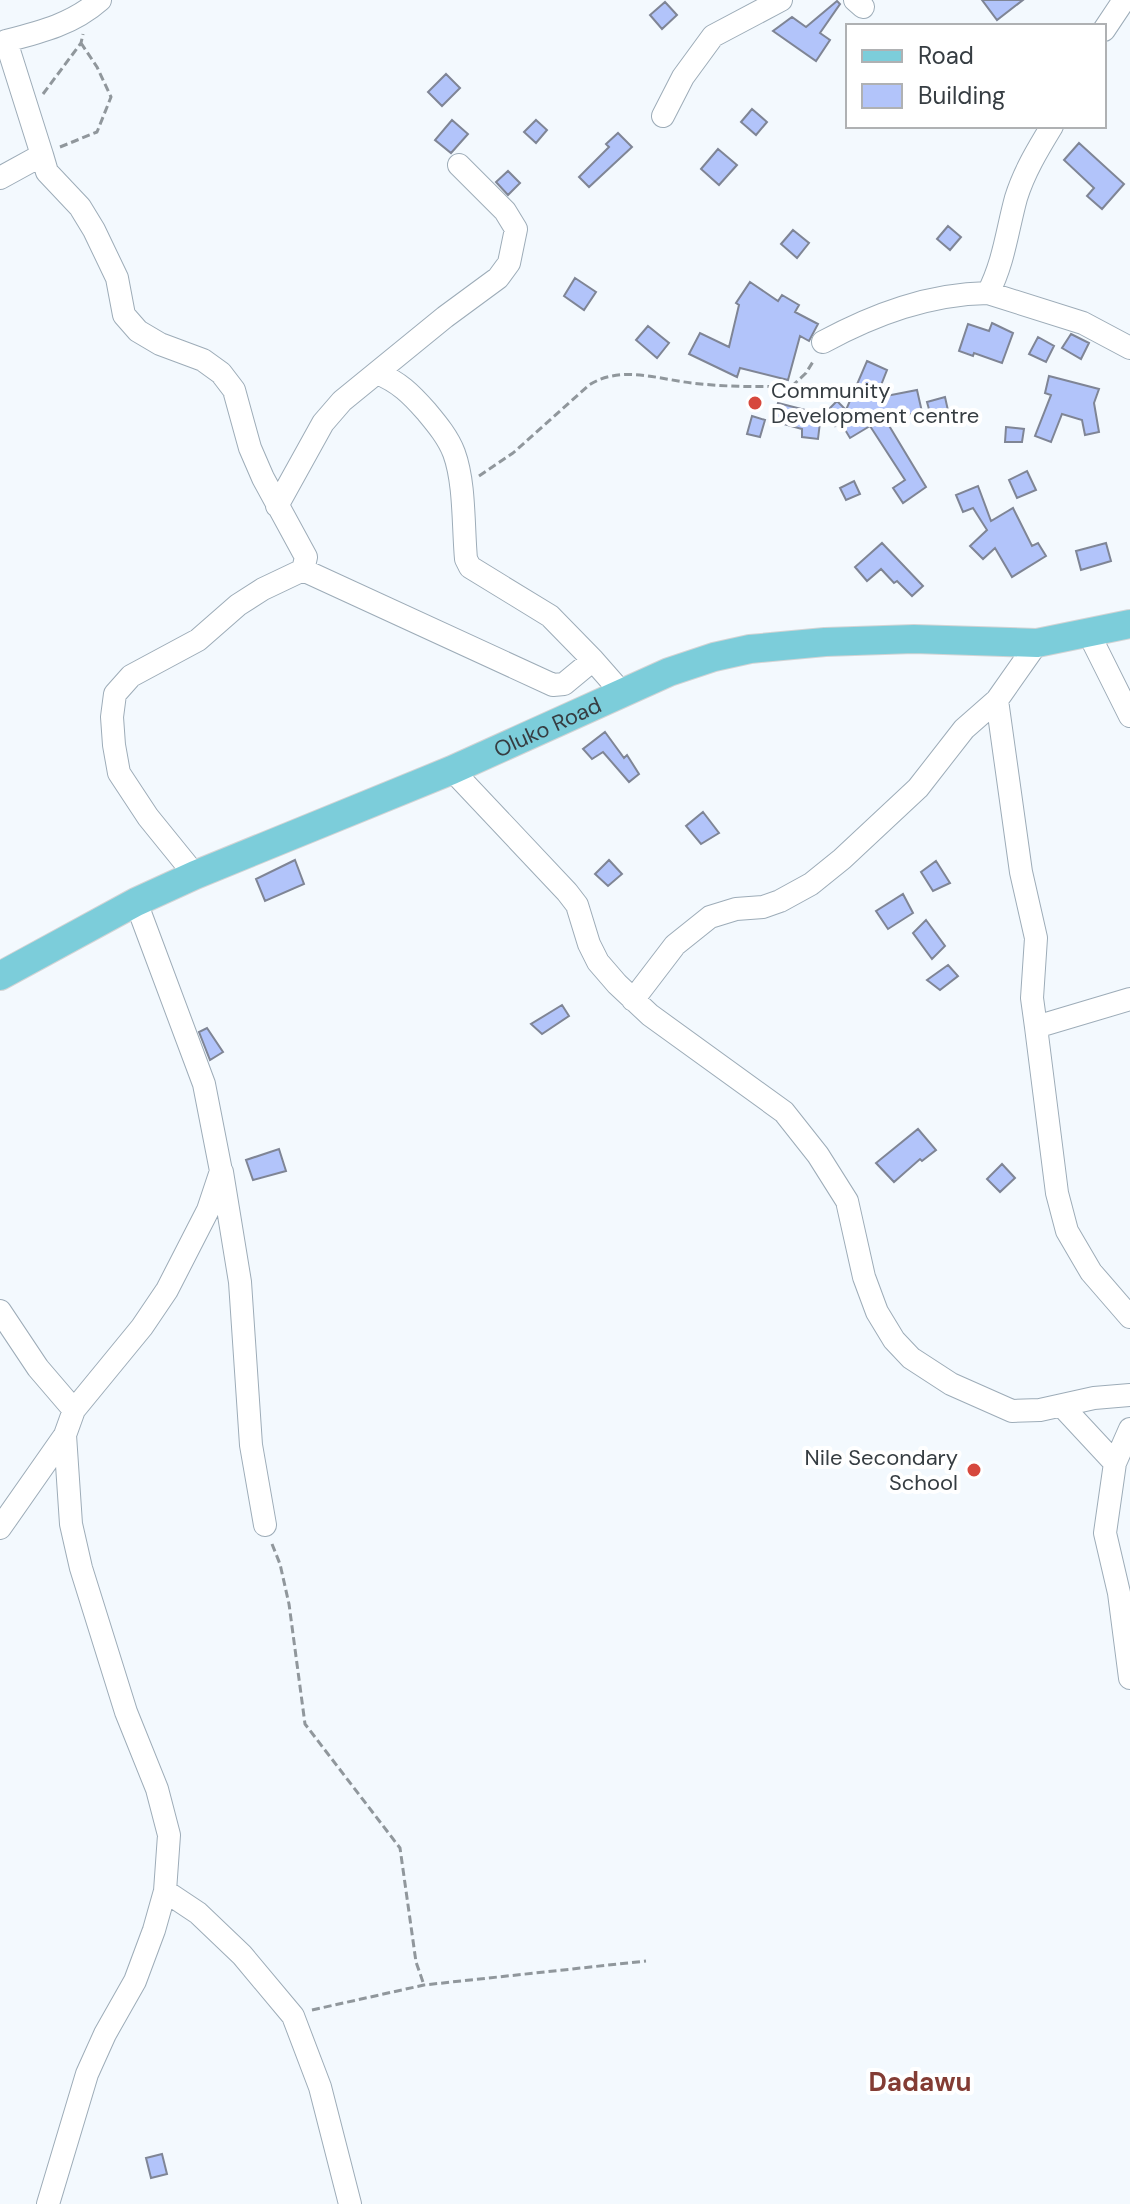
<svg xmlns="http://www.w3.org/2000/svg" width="1130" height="2204" font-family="'DM Sans',sans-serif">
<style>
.building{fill:#b2c4fa;stroke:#7f8595;stroke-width:2}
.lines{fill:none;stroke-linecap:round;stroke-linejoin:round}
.minor-casing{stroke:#9dacb8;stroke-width:24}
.major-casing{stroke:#d3d4d5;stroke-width:30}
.path{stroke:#90979c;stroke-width:3;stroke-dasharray:8 4;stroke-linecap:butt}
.minor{stroke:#fff;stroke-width:22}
.major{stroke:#7ccdda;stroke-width:28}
.poi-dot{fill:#d6483d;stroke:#fff;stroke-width:3}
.labels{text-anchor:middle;stroke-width:8;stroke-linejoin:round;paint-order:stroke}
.poi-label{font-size:22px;fill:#363d42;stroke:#fff;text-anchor:start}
.street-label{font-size:22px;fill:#363d42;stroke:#fff}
.quarter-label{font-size:26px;font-weight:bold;fill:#833c34;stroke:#fff}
</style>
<rect width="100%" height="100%" fill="#f3f9fe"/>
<path class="building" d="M982,0H1023L997,20Z
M837,1L840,4L820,33L830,40L816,61L773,31L792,17L806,27Z
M665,2L677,15L662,29L650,15Z
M446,74L460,88L442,106L428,92Z
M752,109L767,122L756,135L741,122Z
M452,120L468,134L451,153L435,140Z
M536,120L547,130L536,143L524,132Z
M618,133L632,147L589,187L579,177L609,147L606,144Z
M1079,143L1124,184L1102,209L1087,196L1094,188L1064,160Z
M718,149L737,165L719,185L701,169Z
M508,171L520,183L508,195L496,182Z
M948,226L961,237L950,250L937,239Z
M793,230L809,243L797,258L781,244Z
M575,278L596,292L584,310L564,296Z
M750,282L778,301L782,295L799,305L795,312L818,324L809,341L800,336L788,380L740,368L737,377L689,354L700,333L729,347L739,305L736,303Z
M992,323L1013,333L1002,363L974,353L973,356L959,351L968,324L989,331Z
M648,326L669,343L657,358L636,340Z
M1071,334L1089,343L1081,359L1062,348Z
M1038,337L1054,346L1046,362L1029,354Z
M867,361L887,370L876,398L917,390L922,412L885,419L926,487L903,503L893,488L905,480L870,426L850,438L841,423L843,419L835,426L824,414L837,401L846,410Z
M1049,376L1099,389L1094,403L1099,432L1085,435L1082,420L1062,414L1051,442L1035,436L1051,395L1045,393Z
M945,397L949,415L932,420L927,402Z
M778,403L821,414L818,439L802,437V429L773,421Z
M752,416L765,420L760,437L747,434Z
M1006,427L1024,429L1022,442H1005Z
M1027,471L1036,490L1017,498L1009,480Z
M854,481L860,494L846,500L840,488Z
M978,486L991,521L1013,508L1032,546L1038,543L1046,556L1012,577L995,548L983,559L970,546L987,530L973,508L963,512L956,495Z
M882,543L923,586L912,596L897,581L894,583L881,569L867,581L855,567Z
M1106,543L1111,561L1081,570L1076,551Z
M605,732L624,758L627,755L639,774L629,782L603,752L592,759L583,749Z
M703,812L719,833L701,844L686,826Z
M295,860L304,884L265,901L256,879Z
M609,860L622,874L608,886L595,874Z
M936,861L950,883L933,891L921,872Z
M903,894L913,913L888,929L876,911Z
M926,920L945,946L932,959L913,933Z
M948,965L958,976L940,990L927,980Z
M562,1005L569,1016L542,1034L531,1024Z
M207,1028L223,1052L210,1060L199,1032Z
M918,1129L936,1150L922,1161L920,1159L894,1182L876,1163Z
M279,1149L286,1171L253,1180L246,1160Z
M1002,1164L1015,1178L1000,1192L987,1179Z
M162,2154L167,2174L151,2178L146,2158Z"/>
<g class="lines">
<defs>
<path id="minor" d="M855,0L863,7
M1104,30L1124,0
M663,116L683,77L713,36L781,0
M42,155L47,172L80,207L94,230L117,278L124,315L138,331L160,344L203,360L221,373L234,390L250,448L263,478L306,557L303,570L263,589L238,605L198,640L131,676L115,694L112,717L114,745L119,773L148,817L195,875
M0,178L42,155L6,41C41,32 73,24 100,0
M988,293L1083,323L1130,348
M823,342C875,314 929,294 988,293C1004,262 1007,231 1016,198C1024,172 1038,149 1052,126
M377,373C399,382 411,394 426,411C436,423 448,437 454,453C465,483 463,526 466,559L470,567L550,616L593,660
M277,506L323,423L342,401L445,317L498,278L509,263L516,229L505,211L459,165
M303,570L553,685L564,684L593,660L622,693
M1089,634L1130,716
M1037,643L997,700L1021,872L1036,938L1032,998L1036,1027L1130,999
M452,770L567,892L577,905L589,944L598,962L617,984L650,1015L784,1112L818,1155L847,1201L864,1277L877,1312L894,1340L911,1358L951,1384L1012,1411L1040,1410L1094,1398L1130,1395
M633,1000L675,945L710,917L736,909L763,907L780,901L811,884L842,859L918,788L964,729L997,700
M1036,1027L1057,1193L1067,1231L1091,1272L1130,1317
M222,1172L240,1282L251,1445L265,1525
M0,1311L38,1368L74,1410
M1062,1406L1115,1463
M1130,1429L1115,1463L1105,1533L1119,1593L1130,1678
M0,1528L65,1435
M165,1891L198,1913L242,1955L293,2016L320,2087L350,2204
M48,2204L87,2074L105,2034L135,1981L154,1930L165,1891L169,1835L157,1789L126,1712L81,1568L71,1524L65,1435L74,1410L142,1327L167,1290L208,1210L221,1171L204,1084L136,902"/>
<g id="major">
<path id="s1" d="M0,976L136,902L195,875L452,770L669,672L714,657L750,649L825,642L914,639L1037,643L1130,624"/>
</g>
</defs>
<use href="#minor" class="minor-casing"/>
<use href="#major" class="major-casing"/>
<path class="path" d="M43,94L81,43L83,34
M60,147L97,132L111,97L97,67L81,43
M479,476L513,453L589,385C621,365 657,379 692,383C725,387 759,387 792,386L806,373L814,360
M272,1544L280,1564L289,1604L305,1724L400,1848L416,1962L424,1985
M312,2010L424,1985L646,1961"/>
<use href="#minor" class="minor"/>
<use href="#major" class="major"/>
</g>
<g class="poi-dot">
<circle cx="755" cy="403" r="8"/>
<circle cx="974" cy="1470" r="8"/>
</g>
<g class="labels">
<g class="poi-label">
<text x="771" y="398">Community<tspan x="771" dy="25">Development centre</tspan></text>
<text x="958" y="1465" text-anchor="end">Nile Secondary<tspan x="958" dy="25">School</tspan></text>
</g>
<g class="street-label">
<text dy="8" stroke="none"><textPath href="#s1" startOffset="602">Oluko Road</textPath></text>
</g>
<g class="quarter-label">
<text x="920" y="2091">Dadawu</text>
</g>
</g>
<rect x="846" y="24" width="260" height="104" fill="#ffffff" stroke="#afb1b3" stroke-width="2"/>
<rect x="862" y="50" width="40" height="12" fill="#7ccdda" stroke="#afb1b3" stroke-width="2"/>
<text x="918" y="64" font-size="24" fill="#363d42">Road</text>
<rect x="862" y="84" width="40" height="24" fill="#b2c4fa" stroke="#afb1b3" stroke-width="2"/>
<text x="918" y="104" font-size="24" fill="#363d42">Building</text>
</svg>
